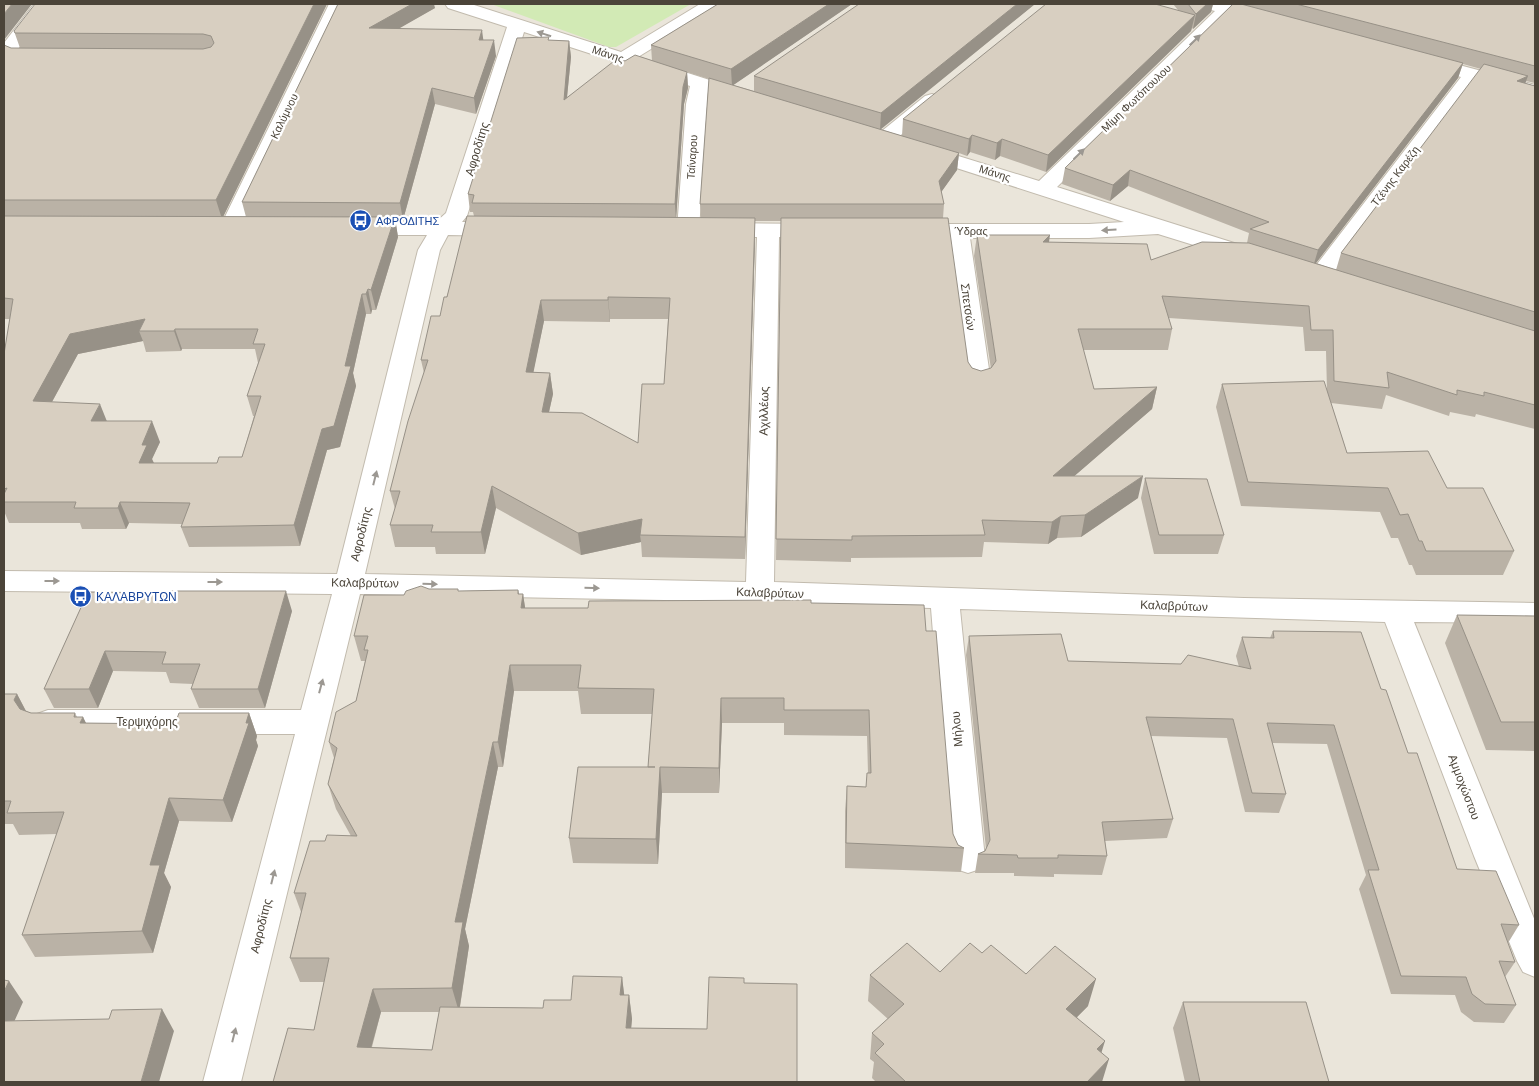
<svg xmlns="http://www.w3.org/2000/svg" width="1539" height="1086" font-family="Arial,sans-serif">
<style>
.residential{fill:#eae5da}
.green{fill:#d2eab5}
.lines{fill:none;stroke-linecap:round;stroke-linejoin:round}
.minor-casing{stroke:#c2bbae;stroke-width:2}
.minor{fill:#fff;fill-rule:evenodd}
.wall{fill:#bab2a6;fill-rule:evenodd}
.shaded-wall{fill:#979187}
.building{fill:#d8cfc1;stroke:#979187;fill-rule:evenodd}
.oneway{fill:#9c9892}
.labels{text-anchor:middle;stroke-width:4.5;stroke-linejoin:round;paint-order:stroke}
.far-street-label{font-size:11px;fill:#4b4439;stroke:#fff}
.far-transit-label{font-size:11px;fill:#164399;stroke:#fff;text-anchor:start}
.street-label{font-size:12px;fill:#4b4439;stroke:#fff}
.transit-label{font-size:12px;fill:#164399;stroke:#fff;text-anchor:start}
</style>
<rect width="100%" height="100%" fill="#f6f3ec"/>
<path class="residential" d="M4,4H1535V1082H4Z"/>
<path class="green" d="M491,4H691L616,47H609Z"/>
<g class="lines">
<defs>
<path id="minor" d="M34,4H52L18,49L21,53L45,55L47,59L45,63C31,66 17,64 4,59V43Z
M329,4H347L241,229L238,234L230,236L222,234L219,229Z
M445,4H471L621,52L700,4H721L718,8L638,57L750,93L753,97L750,101L743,103L708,92L699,230L696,235L688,237L680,235L677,230L686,104L690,86L524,32L467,216L462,222H501L509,224L512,229L509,234L501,236L448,235L440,250L365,574L746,582L757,237H717L709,235L706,230L709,225L717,223L819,224L827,226L830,231L827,236L819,238L779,237L774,582L1244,598L1535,603V623L1414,622L1535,921V977L1523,972L1517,961L1474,856L1385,622L960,609L985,859L980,869L968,873L956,869L951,859L931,608L664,600L360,594L241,1082H203L295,734H48L37,730L33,722L37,714L48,710H301L332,594L4,591V571L337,574L418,250L427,235H359L351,233L348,228L351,223L359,221L436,222L446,213L507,27L448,8Z
M1200,4H1229L1269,14L1272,18L1269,22L1263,23L1231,15L1057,187L1250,248L1253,253L1250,258L1242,260L1158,234L1089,238H970L991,383L988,388L979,391L970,388L967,383L948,238H912L904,236L901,231L904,226L912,224H1089L1124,222L916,155L913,151L916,147L923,145L1039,181L1215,11L1203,8Z
M1425,56L1535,85V97L1477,81L1327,282L1319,284L1311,282L1308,277L1311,272L1461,77L1418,66L1416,62L1418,58Z
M932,94L939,96L942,100L939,104L891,143L884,145L877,143L874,139L877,135L925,96Z"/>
</defs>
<use href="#minor" class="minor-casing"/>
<use href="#minor" class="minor"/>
</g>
<path class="wall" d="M327,4L223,217H246L242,202L338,4L435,8L399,28L483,40L496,56L476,114L435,104L403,220H395L398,237L376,310H372L371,314H366L353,373L356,386L340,447L327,450L300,546L189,547L181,527L182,524L129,523L126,529H82L80,523H9L4,511V354L10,319H4V45L11,48H20L14,31ZM143,341L146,352L181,351L182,349H255L258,363L247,396L253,416H254L242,457L217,463H154L152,459L160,442L107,421L52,402L78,354Z
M718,4H852L733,85L754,91V76L1035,4L880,129L902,136L903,119L1178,10L1173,4H1213L1211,12L1193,29L1192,28L1191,31L1046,172L1000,156L995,160L970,152L967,156L959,153L957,170L941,192L944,204L943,218L968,362L972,368L981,371L991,369L974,256L977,235L1049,242L1151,260L1247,243L1249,233L1128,186L1110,201L1062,184L1065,168L1233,4H1535V83L1526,81L1525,83L1535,86V429L1476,414L1475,417L1450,412L1449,416L1386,395L1382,409L1331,403L1347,453L1447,488L1514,551L1503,575H1416L1412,565H1409L1398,538H1391L1380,512L1241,506L1216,407L1222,384L1327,391L1326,351H1305L1303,327L1169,318L1172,329L1168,350H1083L1094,389L1157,387L1152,409L1074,476L1138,498L1081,537L1057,538L1048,544L984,542L982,557L851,558V562L776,560L781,221H755V239L745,559L642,557L641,542L581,555L496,508L485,554H436L435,547H395L390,525L395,509L390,491L424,373L421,360L440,316L474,216L473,212H470L468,194L549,40L569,41L571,57L567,97L625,61H652L651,45ZM1463,64L1481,69L1341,253L1336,270L1316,263L1458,78ZM687,72L709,79L700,204L701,218H676L684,104L688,88ZM610,319H668L664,384L638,443L549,412L553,394L550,373L533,372L544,321L610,322Z
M1145,478L1224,535L1218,554H1154L1141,498Z
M429,589L458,591L518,590L519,594H523L525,608H588L811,603L926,631L953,834L958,845L964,848L961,872L845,868V811L847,786L866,787L868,773L867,736L784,735V723H722L719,793H662L658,864L573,863L569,838L648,767L652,714H581L578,691H514L503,767H498L465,929L469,946L460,1007L543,1008L571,1000L622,977L624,995H629L632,1019L631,1028L707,1029L744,983L797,1082H273L314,1030L324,982H300L290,958L301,912L294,893L325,841L351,836L336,809L328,784L334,758L329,742L356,701L365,661H361L354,636L404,595ZM381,1012H439L432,1050L372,1047Z
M88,592L292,611L265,708H199L191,689L193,684L170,683L166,672L113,671L98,708H54L44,689Z
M1457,615L1535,616V751L1486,750L1445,643Z
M1273,631L1381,689L1457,869L1519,925L1508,943L1515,962L1505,977L1516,1005L1504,1023L1474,1022L1461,1012L1455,995L1391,994L1359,889L1366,875L1327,744L1272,743L1286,794L1279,813L1245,812L1227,738L1151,736L1173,819L1167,838L1105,841L1107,856L1102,875L1054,874V877L1014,876V873H975L978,854L985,851L986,849L966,655L969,636L1068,661L1239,667L1236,656L1242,637L1270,638Z
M4,694H17L26,711L31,713H75L77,717H83L86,723L175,724L249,713L257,736L256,740L258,746L232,822L179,821L164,873L171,887L153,953L35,957L22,935L57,834L19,835L13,824H4Z
M982,953L1088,1006L1077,1017L1102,1053V1082H876L872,1078L874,1062L870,1059L872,1033L888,1019L868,1001L870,975L940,972Z
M1183,1002L1329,1082H1185L1173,1028Z"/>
<path class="shaded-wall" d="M12,4H32L4,40V14Z
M314,4H327L222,219L216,200Z
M412,4H434L435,8L372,44L369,28Z
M829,4H852L732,86L731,69Z
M1017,4H1035L880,130L881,113Z
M1207,4H1213L1211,12L1193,29L1196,14Z
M1195,15L1191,31L1046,172L1048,155Z
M482,30L484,45L479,40Z
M494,40L496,56L476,114L474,98Z
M569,41L571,57L565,117L564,100Z
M1463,63L1458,78L1313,267L1318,250Z
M687,72L688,88L684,104L676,221L675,204L683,87Z
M1528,76L1521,95L1517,81Z
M432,88L435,104L403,220L400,203Z
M972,135L970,152L967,156L969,139Z
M1002,139L1000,156L995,160L997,143Z
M959,153L957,170L937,198L939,181Z
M1130,170L1128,186L1110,201L1113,185Z
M395,217L398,237L376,310L371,290Z
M755,218V239L745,559V537Z
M1050,235L1047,256L1043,242Z
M368,289L372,310L371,314L366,294Z
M362,294L366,314L353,373L356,386L340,447L327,450L300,546L294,525L322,429L345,366Z
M608,297L610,319V322L608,300Z
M541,300L544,321L529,394L526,372Z
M145,319L139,331L143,341L78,354L41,422L33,401L70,334Z
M175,329L182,349L181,351L174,331Z
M550,373L553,394L544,434L542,412Z
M1157,387L1152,409L1049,498L1053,476Z
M100,404L108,424L91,421Z
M152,421L160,442L152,459L155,466L139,463L142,445Z
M1143,476L1138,498L1081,537L1085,515Z
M492,486L496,508L485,554L481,532Z
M120,502L129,523L126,529L118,508Z
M1061,516L1057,538L1048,544L1052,522Z
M642,519L640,535L641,542L581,555L578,533Z
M518,590L521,608L523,594L527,620L525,633L518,594Z
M286,591L292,611L265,708L258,689Z
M105,651L113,671L98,708L89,689Z
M510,665L514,691L503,767L498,742Z
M17,694L29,717L26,723L14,700Z
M721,698L722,723L719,793V768Z
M249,713L257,736L256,740L258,746L232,822L223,800Z
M83,717L94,740L80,723Z
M493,742L498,767L465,929L469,946L459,1012L452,988L455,922Z
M660,767L662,793L658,864L656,839Z
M169,798L179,821L164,873L171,887L153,953L142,931L150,865Z
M622,977L625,1001L620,995Z
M1096,979L1088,1006L1059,1035L1066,1009Z
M9,981L23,1002L5,1042L4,1039V992Z
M373,989L381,1012L365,1070L357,1047Z
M629,995L632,1019L629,1052L626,1028Z
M162,1009L174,1031L159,1082H141Z
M1105,1041L1097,1067V1049Z
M1109,1059L1102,1082H1087Z"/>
<path class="building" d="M4,4H12L4,14Z
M35,4H314L216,200H4V45L11,48L203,49L211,47L214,43L211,36L203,34L15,33L14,31Z
M338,4H412L369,28L482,30L479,40H494L474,98L432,88L400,203L242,202Z
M718,4H829L731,69L651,45Z
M859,4H1017L881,113L754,76Z
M1046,4H1155L1195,15L1048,155L1002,139L997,143L972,135L969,139L903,119Z
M1188,4H1207L1196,14Z
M1233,4H1241L1463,63L1318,250L1250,229L1269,222L1130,170L1113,185L1065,168Z
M1296,4H1535V66Z
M549,37L548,40L569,41L564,100L618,58L625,61L635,55L687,72L683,87L675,204L472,203L474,195L468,194L517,38Z
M1484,64L1528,76L1517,81L1535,86V312L1341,253Z
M709,78L959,153L939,181L944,204H700Z
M4,216L395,217L371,290L368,289L366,294H362L345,366H351L334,426L322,429L294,525L181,527L190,503L120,502L118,508H74L76,502H4V494L7,488L4,489V354L13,299L4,298ZM145,319L139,331H174L175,329H258L253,344H265L247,396H261L242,457H219L217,463H139L147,445H142L152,421H91L100,404L33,401L70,334Z
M467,216L755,218L745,537L640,535L642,519L578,533L492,486L481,532H431L433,525H390L400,491H390L408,421L428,360H421L431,316H440L444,297H447ZM608,297L670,298L664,384H642L638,443L582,413L542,412L550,373L526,372L541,300H608Z
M781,218H948L968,362L972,368L981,371L991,368L996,361L977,235H1050L1043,242L1147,244L1151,260L1202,242L1249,243L1535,331V405L1484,392V396L1457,390V395L1387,372L1389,388L1334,381L1333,330H1311L1309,306L1162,296L1172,329H1078L1094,389L1157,387L1053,476H1143L1085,515L1061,516L1052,522L982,520L985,535L852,536V540L776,539Z
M1324,381L1347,453L1428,451L1447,488H1483L1514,551H1426L1422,541H1419L1408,514L1400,515L1388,488L1248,482L1222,384Z
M1145,478L1207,479L1224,535H1159Z
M421,586L429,589H458V591L518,590V594H523L521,608H588L589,601L811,600V603L924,605L926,631H936L953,834L958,845L964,848L846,843L847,786L866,787L867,773H871L869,710H784V698H721L719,768L660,767L656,839L569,838L578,767H655H648L654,689L578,688L581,665H510L498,742H493L455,922H463L452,988L373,989L357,1047L432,1050L440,1007L543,1008L544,1000H571L573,976L622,977L620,995H629L626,1028L707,1029L709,977L744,978V983L797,984V1082H273L288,1028L314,1030L329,958H290L306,893H294L310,841H325L327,835L357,836L328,784L337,748L329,742L336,712L356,701L368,650H364L368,636H354L364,595H404L406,591Z
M170,591H286L258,689H191L200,664H162L166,652L105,651L89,689H44L88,592L168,593Z
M1457,615L1535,616V722H1501Z
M1273,631L1361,632L1381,689L1386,690L1408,753H1417L1457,869L1496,871L1519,925L1501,924L1515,962L1499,961L1516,1005L1485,1004L1472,994L1466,977L1401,976L1368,870H1379L1334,725L1267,723L1286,794L1252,793L1233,719L1146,717L1173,819L1102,822L1107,856L1058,855V858H1018L1017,855L978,854L985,851L990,840L969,636L1061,634L1068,661L1181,664L1188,655L1251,669L1242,637L1274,638Z
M4,694H17L14,700L20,709L31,713H75L74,717H83L80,723L175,724L179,713H249L246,723H249L223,800L169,798L150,865H160L142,931L22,935L64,812L7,813L11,801H4Z
M907,943L940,972L970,943L982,953L991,945L1026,974L1055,946L1096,979L1066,1009L1105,1041L1097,1049L1109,1059L1087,1082H906L875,1053L884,1044L872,1033L904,1004L870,975Z
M4,980L9,981L4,992Z
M1183,1002H1306L1329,1082H1200Z
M162,1009L141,1082H4V1021L109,1019L112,1010Z"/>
<defs><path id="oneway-solid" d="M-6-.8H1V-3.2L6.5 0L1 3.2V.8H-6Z" transform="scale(1.25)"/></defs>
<g class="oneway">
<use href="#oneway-solid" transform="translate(544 34) rotate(-162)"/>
<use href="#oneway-solid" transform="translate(1195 40) rotate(-44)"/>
<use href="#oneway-solid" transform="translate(1079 154) rotate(-44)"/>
<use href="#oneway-solid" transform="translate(1109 230) rotate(177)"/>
<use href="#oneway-solid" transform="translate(375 478) rotate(-76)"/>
<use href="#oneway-solid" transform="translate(52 581)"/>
<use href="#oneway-solid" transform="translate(215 582)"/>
<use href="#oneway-solid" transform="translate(430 584) rotate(1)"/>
<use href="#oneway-solid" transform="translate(592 588) rotate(1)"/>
<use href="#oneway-solid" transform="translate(321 686) rotate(-75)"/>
<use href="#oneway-solid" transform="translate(273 877) rotate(-76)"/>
<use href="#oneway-solid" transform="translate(234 1035) rotate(-76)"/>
</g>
<defs>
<symbol id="bus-disc" viewBox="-11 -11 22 22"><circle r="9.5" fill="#1a4fb4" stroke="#fff"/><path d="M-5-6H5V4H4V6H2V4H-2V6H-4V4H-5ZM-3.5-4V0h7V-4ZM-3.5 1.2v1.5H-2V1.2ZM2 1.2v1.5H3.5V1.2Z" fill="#fff"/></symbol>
</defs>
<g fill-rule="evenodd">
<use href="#bus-disc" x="348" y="208" width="25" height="25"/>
<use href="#bus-disc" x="68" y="584" width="25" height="25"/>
</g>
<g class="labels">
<g class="far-street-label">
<text transform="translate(608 54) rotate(18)" y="4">Μάνης</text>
<text transform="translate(1136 98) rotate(-44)" y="4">Μίμη Φωτόπουλου</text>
<text transform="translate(284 116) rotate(-64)" y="4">Καλύμνου</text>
<text transform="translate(692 157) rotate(-86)" y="4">Ταίναρου</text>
<text transform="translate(995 173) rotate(17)" y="4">Μάνης</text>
<text transform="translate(1395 176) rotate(-53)" y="4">Τζένης Καρέζη</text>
<text x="971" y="235">Ύδρας</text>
</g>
<g class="far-transit-label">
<text x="376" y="225">ΑΦΡΟΔΙΤΗΣ</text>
</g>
<g class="street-label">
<text transform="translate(477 149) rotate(-73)" y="4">Αφροδίτης</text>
<text transform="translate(968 307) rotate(82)" y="4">Σπετσών</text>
<text transform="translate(764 411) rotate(-89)" y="4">Αχιλλέως</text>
<text transform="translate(361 534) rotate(-76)" y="4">Αφροδίτης</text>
<text transform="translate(365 583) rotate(1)" y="4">Καλαβρύτων</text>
<text transform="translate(770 593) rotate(2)" y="4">Καλαβρύτων</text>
<text transform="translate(1174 606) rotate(2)" y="4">Καλαβρύτων</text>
<text x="147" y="726">Τερψιχόρης</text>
<text transform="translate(957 729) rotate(-95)" y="4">Μήλου</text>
<text transform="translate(1464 787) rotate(69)" y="4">Αμμοχώστου</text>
<text transform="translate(261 926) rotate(-76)" y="4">Αφροδίτης</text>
</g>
<g class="transit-label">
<text x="96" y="601">ΚΑΛΑΒΡΥΤΩΝ</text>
</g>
</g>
<rect width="1539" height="1086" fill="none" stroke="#4b4439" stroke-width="10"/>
</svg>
